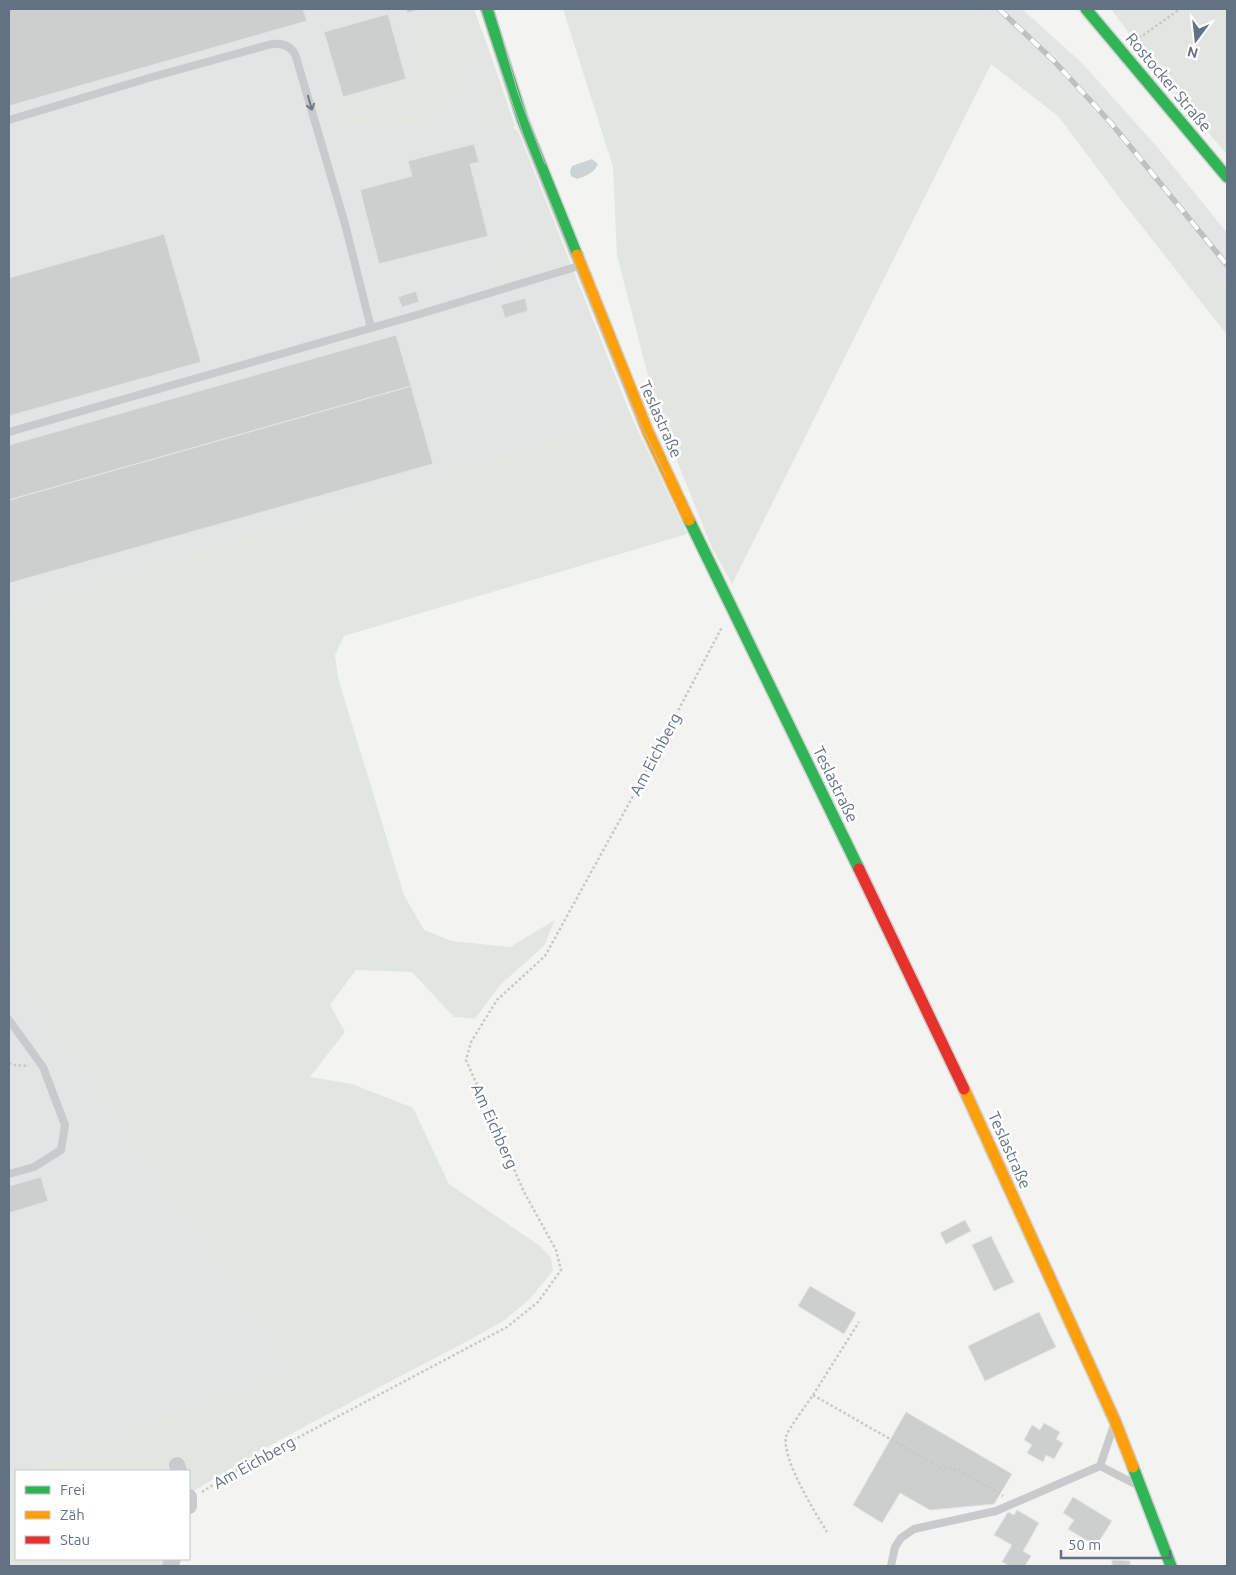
<svg xmlns="http://www.w3.org/2000/svg" width="1236" height="1575" font-family="Ubuntu,sans-serif">
<style>
.built{fill:#e3e5e4}
.green{fill:#e2e6e0}
.water{fill:#ccd3d6}
.building{fill:#cdcfcf;stroke:#e2e3e1}
.lines{fill:none;stroke-linecap:round;stroke-linejoin:round}
.fast-casing{stroke:#d0d1d1;stroke-width:14}
.slow-casing{stroke:#d0d1d1;stroke-width:14}
.jam-casing{stroke:#d0d1d1;stroke-width:14}
.path{stroke:#c7c8c8;stroke-width:2.5;stroke-dasharray:2.5 2.5;stroke-linecap:butt}
.lane{stroke:#c8cacb;stroke-width:8}
.street{stroke:#c8cacb;stroke-width:16}
.fast{stroke:#30b455;stroke-width:11}
.slow{stroke:#ff9f0a;stroke-width:11}
.jam{stroke:#e5322d;stroke-width:11}
.tram{stroke:#bfc1c1;stroke-width:1}
.rail-casing{stroke:#bfc1c1;stroke-width:5.5}
.rail{stroke:#fff;stroke-width:4;stroke-dasharray:11;stroke-linecap:butt}
.oneway{stroke:#6d7b89}
.labels{text-anchor:middle;stroke-width:5;stroke-linejoin:round;paint-order:stroke}
.street-label{font-size:16px;fill:#637282;stroke:#fff}
</style>
<rect width="100%" height="100%" fill="#f3f4f1"/>
<path class="built" d="M9,9H474L495,67L488,73L478,100L467,115L513,128L518,131L632,418L9,615Z
M971,9H1022L1082,63L1159,149L1227,233V288L1133,171L1006,36Z
M9,963L294,1371L33,1471H16V1478L9,1481Z"/>
<path class="green" d="M457,9H472C478,49 466,83 437,111L411,21Z
M563,9H971L1006,36L1074,101L1133,171L1227,288V335L1121,200L1059,117L991,64L732,584L712,548L657,411L617,255L613,167Z
M1111,9H1227V155L1166,82L1180,71L1165,82Z
M495,67L515,126L513,128L466,115L478,100L488,73Z
M422,80L432,115C403,133 367,124 335,120L330,105Z
M552,216L556,226L549,230L550,233H553L555,238L552,248L540,245L527,244L541,233Z
M531,252L547,254C533,268 509,274 491,281L486,263L523,253Z
M632,418L687,534L344,636L335,655L338,678L404,895L424,930L452,941L510,947L555,920L544,946L500,985L475,1019L454,1017L412,972L356,970L330,1005L345,1032L310,1077L352,1084L413,1108L449,1184L540,1246L551,1258L553,1271L529,1300L502,1322C398,1380 289,1430 189,1494V1471H33L294,1371L9,963V615Z
M16,1478V1559H167L164,1566H9V1481Z"/>
<path class="water" d="M592,159L598,164C594,173 586,176 577,179L571,176L570,171L572,166Z"/>
<path class="building" d="M9,9H303L307,21L9,106Z
M406,9H422L407,13Z
M388,14L406,79L343,97L324,32Z
M474,144L479,162L470,164L488,236L379,264L360,190L412,176L408,161Z
M164,234L201,362L9,416V278Z
M416,291L419,302L402,307L398,297Z
M525,298L528,311L505,318L501,305Z
M396,335L411,386L9,500V445Z
M411,386L433,464L10,583L9,578V500Z
M41,1177L48,1201L9,1213V1186Z
M965,1220L971,1231L946,1244L940,1233Z
M991,1236L1014,1282L994,1291L972,1245Z
M810,1286L856,1313L844,1334L798,1306Z
M1039,1312L1056,1347L985,1381L968,1346Z
M906,1412L1012,1474L994,1504L930,1510L900,1493L882,1523L853,1505Z
M1044,1423L1060,1432L1056,1439L1063,1443L1054,1459L1046,1455L1043,1462L1027,1453L1032,1445L1024,1440L1032,1425L1040,1430Z
M1073,1497L1112,1521L1096,1546L1068,1529L1074,1520L1063,1513Z
M1017,1510L1039,1523L1023,1551L1031,1556L1025,1566H1009L1002,1562L1012,1545L994,1535L1008,1512L1014,1515Z
M1112,1560L1130,1561V1566H1112Z"/>
<g class="lines">
<defs>
<path id="fast" d="M487,9L523,121L577,255
M1086,9L1227,177
M689,520L859,869
M1133,1467L1171,1566"/>
<path id="slow" d="M577,255L648,432L689,520
M964,1089L1115,1421L1133,1467"/>
<path id="jam" d="M859,869L964,1089"/>
</defs>
<use href="#fast" class="fast-casing"/>
<use href="#slow" class="slow-casing"/>
<use href="#jam" class="jam-casing"/>
<path class="path" d="M1135,41L1180,9
M9,1063L14,1065L29,1066
M813,1395L859,1322
M202,1492L233,1472L507,1327L538,1302L561,1270L556,1250L524,1192L466,1060L471,1042L497,1000L545,956L638,787L722,627
M827,1532C815,1512 782,1460 786,1437C787,1430 808,1403 813,1395L939,1467L959,1470L1003,1496"/>
<path class="lane" d="M9,120L152,77L272,44C283,43 292,46 296,57L345,224L371,328
M9,432L420,314L579,266
M9,1020L43,1067L65,1125L61,1150L34,1167L9,1174
M1100,1466L1113,1428
M891,1566L895,1547L901,1538L914,1529L996,1511L1100,1466L1133,1483"/>
<path class="street" d="M177,1465L179,1471
M189,1497V1506
M170,1566L173,1559"/>
<use href="#fast" class="fast"/>
<use href="#slow" class="slow"/>
<use href="#jam" class="jam"/>
<path class="tram" d="M480,9L524,137L636,415L666,476
M494,9L518,93L545,164"/>
<defs>
<path id="rail" d="M999,9L1053,60L1111,123L1227,265"/>
</defs>
<use href="#rail" class="rail-casing"/>
<use href="#rail" class="rail"/>
</g>
<defs><path id="oneway-shaft" d="M-6 0H5M1.5-3L5.5 0L1.5 3" fill="none" stroke-width="1.6" stroke-linecap="round" stroke-linejoin="round" transform="scale(1.25)"/></defs>
<use class="oneway" href="#oneway-shaft" transform="translate(310 103) rotate(74)"/>
<g class="labels">
<g class="street-label">
<text transform="translate(1169 82) rotate(50)" y="6">Rostocker Straße</text>
<text transform="translate(661 419) rotate(66)" y="6">Teslastraße</text>
<text transform="translate(655 754) rotate(-62)" y="6">Am Eichberg</text>
<text transform="translate(836 784) rotate(64)" y="6">Teslastraße</text>
<text transform="translate(495 1126) rotate(66)" y="6">Am Eichberg</text>
<text transform="translate(1010 1150) rotate(66)" y="6">Teslastraße</text>
<text transform="translate(254 1462) rotate(-29)" y="6">Am Eichberg</text>
</g>
</g>
<rect width="1236" height="1575" fill="none" stroke="#637282" stroke-width="20"/>
<rect x="15" y="1470" width="175" height="90" fill="#ffffff" stroke="#c1c7cd"/>
<rect x="25" y="1486" width="25" height="8" fill="#30b455" stroke="#c1c7cd"/>
<text x="60" y="1495" font-size="15" fill="#637282">Frei</text>
<rect x="25" y="1511" width="25" height="8" fill="#ff9f0a" stroke="#c1c7cd"/>
<text x="60" y="1520" font-size="15" fill="#637282">Zäh</text>
<rect x="25" y="1536" width="25" height="8" fill="#e5322d" stroke="#c1c7cd"/>
<text x="60" y="1545" font-size="15" fill="#637282">Stau</text>
<g transform="translate(1196 40) rotate(195)" stroke="#ffffff" stroke-width="4" paint-order="stroke">
<path d="M0-4L9 19L0 12L-9 19Z" fill="#637282"/>
<text y="-8" font-size="14" font-weight="bold" text-anchor="middle" fill="#637282">N</text>
</g>
<path d="M1061 1550v8h109v-8" fill="none" stroke="#637282" stroke-width="2.5"/>
<text x="1068" y="1550" font-size="15" fill="#637282" stroke="#ffffff" stroke-width="4" paint-order="stroke">50 m</text>
</svg>
